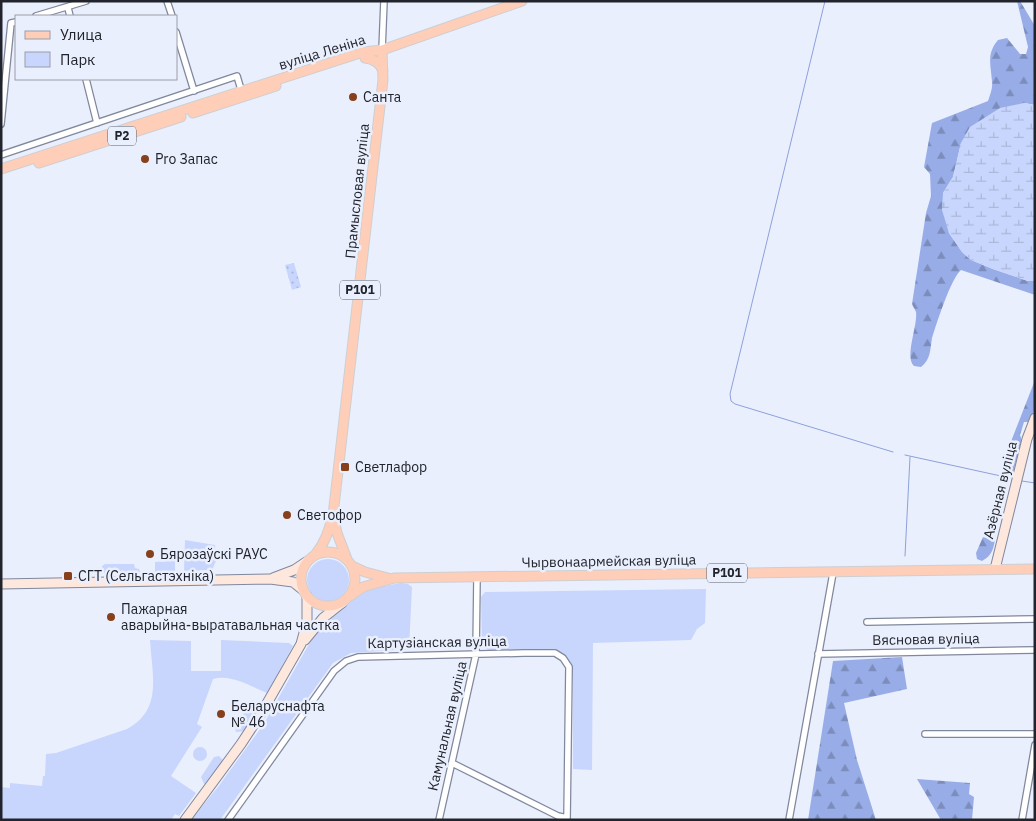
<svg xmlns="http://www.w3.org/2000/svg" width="1036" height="821" font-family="'IBM Plex Sans',sans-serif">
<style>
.green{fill:#c8d6fd}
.forest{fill:url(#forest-firs)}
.wetland{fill:url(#wetland-marsh)}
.park{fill:url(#park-dots)}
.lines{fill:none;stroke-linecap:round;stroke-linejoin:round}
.stream{stroke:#8ca1dc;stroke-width:1}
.street-casing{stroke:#80889d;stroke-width:8}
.secondary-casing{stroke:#80889d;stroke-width:11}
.primary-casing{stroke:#cecfd1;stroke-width:11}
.street{stroke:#fff;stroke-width:5.5}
.secondary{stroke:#fee7dc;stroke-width:9}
.primary{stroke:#feceb9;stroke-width:9}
.poi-dot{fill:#86401b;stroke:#eaeffd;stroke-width:2}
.labels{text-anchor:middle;stroke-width:5;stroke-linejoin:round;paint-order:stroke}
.shield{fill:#eaeffd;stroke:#5d616b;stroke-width:1}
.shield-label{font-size:12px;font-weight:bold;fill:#21242c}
.street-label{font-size:14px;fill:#21242c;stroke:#eaeffd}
.poi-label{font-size:14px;fill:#21242c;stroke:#eaeffd;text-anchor:start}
</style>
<defs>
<pattern id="forest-firs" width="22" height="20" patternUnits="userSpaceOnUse" patternTransform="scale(1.25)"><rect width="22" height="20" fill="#98ade8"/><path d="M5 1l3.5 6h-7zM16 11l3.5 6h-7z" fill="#7c8dbc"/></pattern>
<pattern id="wetland-marsh" width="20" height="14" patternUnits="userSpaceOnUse" patternTransform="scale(1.25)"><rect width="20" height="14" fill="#c8d6fd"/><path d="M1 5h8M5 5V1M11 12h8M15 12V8" fill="none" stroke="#acb8d9"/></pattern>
<pattern id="park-dots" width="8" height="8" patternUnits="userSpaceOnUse" patternTransform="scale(1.25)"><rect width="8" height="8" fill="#c8d6fd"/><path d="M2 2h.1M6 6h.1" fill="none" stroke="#acb8d9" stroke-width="1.8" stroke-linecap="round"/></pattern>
</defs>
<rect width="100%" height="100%" fill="#eaeffd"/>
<path class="green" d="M185,540L215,545L216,561L212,570L184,571Z
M307 580a21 21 0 1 1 42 0a21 21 0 1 1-42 0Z
M175,561V571L155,572V562Z
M105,564H134L135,568L139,569L140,572L102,573V566Z
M401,583L408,584L412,587L409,649L351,653L333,663L220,820H191L218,787L263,725L317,630L361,592L373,588Z
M706,589L705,623L697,629L691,640L593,643L592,770L573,769V666L564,654L557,650L491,651L482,647L481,597L485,592Z
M150,640L191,641V671H221V640L289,643L293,646L267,693C250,686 231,674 213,679L197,724L202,727L171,776L196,793L179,816L175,814L171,820H1V787L10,788V783L42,786L43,776H45L46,754L56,753L127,729C163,710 152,675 150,640Z
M251,710L254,720L246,731L236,732L235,727L245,711Z
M193 754a7 7 0 1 1 14 0a7 7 0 1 1-14 0Z
M219,756L224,761L208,784H204L201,777L214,757Z"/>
<path class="forest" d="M1017,1H1020L1035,26V105L1024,103L961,143L953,177L943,193L949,233L962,252L971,260L993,269L1028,281H1035V295L961,270C951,278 936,325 932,338C930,350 931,359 921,367L914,366C904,357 918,326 916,312C915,309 913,307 912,304L926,213L931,196L930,174L924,167L932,123L988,101C990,95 993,88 992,82C991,65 986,54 998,40L1007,38L1020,54H1026L1028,47Z
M1035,380V408L1029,422H1024L1020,435L1022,441L1013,472L1010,474L1004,472L1002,468L1003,462Z
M983,537L995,540C993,551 991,556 982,561L977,559L976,553Z
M902,657L907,689L844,703L857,760L876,820H808L833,661Z
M917,779L970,783L969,794L974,797L972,820H941Z"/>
<path class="wetland" d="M1024,103L1035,105V281H1028L993,269L971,260L962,252L949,233L942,210L943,193L953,177L961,143L970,127L1000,108Z"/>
<path class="park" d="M294,263L301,287L292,290L285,265Z"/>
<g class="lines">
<path class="stream" d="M825,1L730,394L731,401L735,404L893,452
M905,455L1010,478
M1022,481L1035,483
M905,556L910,457"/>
<defs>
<path id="street" d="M167,1L172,16
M68,8L70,16
M36,16L86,1
M176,32L194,91
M382,50L384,1
M86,79L97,123
M1,124L11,23L16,22
M1,155L237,76L242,93
M867,622L1035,619
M818,654L1035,650
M925,734H1035
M452,763L558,816L567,818
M228,820L334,671L346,661L358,657L524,653H555L563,658L569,667L567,820
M439,820L476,654L477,577
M789,820L833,573
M1022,820L1035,745"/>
<path id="secondary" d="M995,569L1027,439L1035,418
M273,578L294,570L306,562
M1,584L270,579L293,582L303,590
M305,640L323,618L342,603
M185,820L241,744L262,712L301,644L307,622V596"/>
<path id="primary" d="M365,58C373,59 380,62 383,71
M193,113L276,86
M39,163L181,117
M1,169L363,52L382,50L522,1
M334,519L337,533L347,559
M301 579a27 27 0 1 1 54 0a27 27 0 1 1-54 0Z
M315,555C325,543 329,530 333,515L383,80L382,50
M352,566L365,572L388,578
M350,596L363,587L394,578L1035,569"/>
</defs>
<use href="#street" class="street-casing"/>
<use href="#secondary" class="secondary-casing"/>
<use href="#primary" class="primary-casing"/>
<use href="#street" class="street"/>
<use href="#secondary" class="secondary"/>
<use href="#primary" class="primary"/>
</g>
<g class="poi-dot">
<circle cx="353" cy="97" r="5"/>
<circle cx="145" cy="159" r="5"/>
<rect x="340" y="462" width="10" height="10" rx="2.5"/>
<circle cx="287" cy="515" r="5"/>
<circle cx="150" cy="554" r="5"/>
<rect x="63" y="571" width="10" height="10" rx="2.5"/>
<circle cx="111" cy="617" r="5"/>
<circle cx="221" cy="714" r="5"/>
</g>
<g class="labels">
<g class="shield">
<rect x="108" y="126.5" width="28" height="19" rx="4"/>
<rect x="340" y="280.5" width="40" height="19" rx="4"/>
<rect x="707" y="563.5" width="40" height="19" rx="4"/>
</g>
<g class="shield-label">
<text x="122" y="140">Р2</text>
<text x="360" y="294">Р101</text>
<text x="727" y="577">Р101</text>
</g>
<g class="street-label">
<text transform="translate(322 52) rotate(-17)" y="5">вуліца Леніна</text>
<text transform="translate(357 191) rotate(-84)" y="5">Прамысловая вуліца</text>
<text transform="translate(1000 490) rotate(-76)" y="5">Азёрная вуліца</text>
<text transform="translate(609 561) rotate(-1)" y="5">Чырвонаармейская вуліца</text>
<text transform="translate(926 639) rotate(-1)" y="5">Вясновая вуліца</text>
<text transform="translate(437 642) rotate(-1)" y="5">Картузіанская вуліца</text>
<text transform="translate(447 726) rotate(-77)" y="5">Камунальная вуліца</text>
</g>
<g class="poi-label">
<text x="363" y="102">Санта</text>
<text x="155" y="164">Pro Запас</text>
<text x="355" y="472">Светлафор</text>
<text x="297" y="520">Светофор</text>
<text x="160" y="559">Бярозаўскі РАУС</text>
<text x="78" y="581">СГТ (Сельгастэхніка)</text>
<text x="121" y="614">Пажарная<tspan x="121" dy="16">аварыйна-выратавальная частка</tspan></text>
<text x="231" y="711">Беларуснафта<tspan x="231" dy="16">№ 46</tspan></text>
</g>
</g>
<rect width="1036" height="821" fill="none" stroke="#21242c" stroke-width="5"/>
<rect x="15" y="15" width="162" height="65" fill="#eaeffd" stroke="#9a9ea9"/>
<rect x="25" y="31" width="25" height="8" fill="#feceb9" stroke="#9a9ea9"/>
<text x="60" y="40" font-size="15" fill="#21242c">Улица</text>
<rect x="25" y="52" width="25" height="15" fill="#c8d6fd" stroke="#9a9ea9"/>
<text x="60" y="65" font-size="15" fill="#21242c">Парк</text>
</svg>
